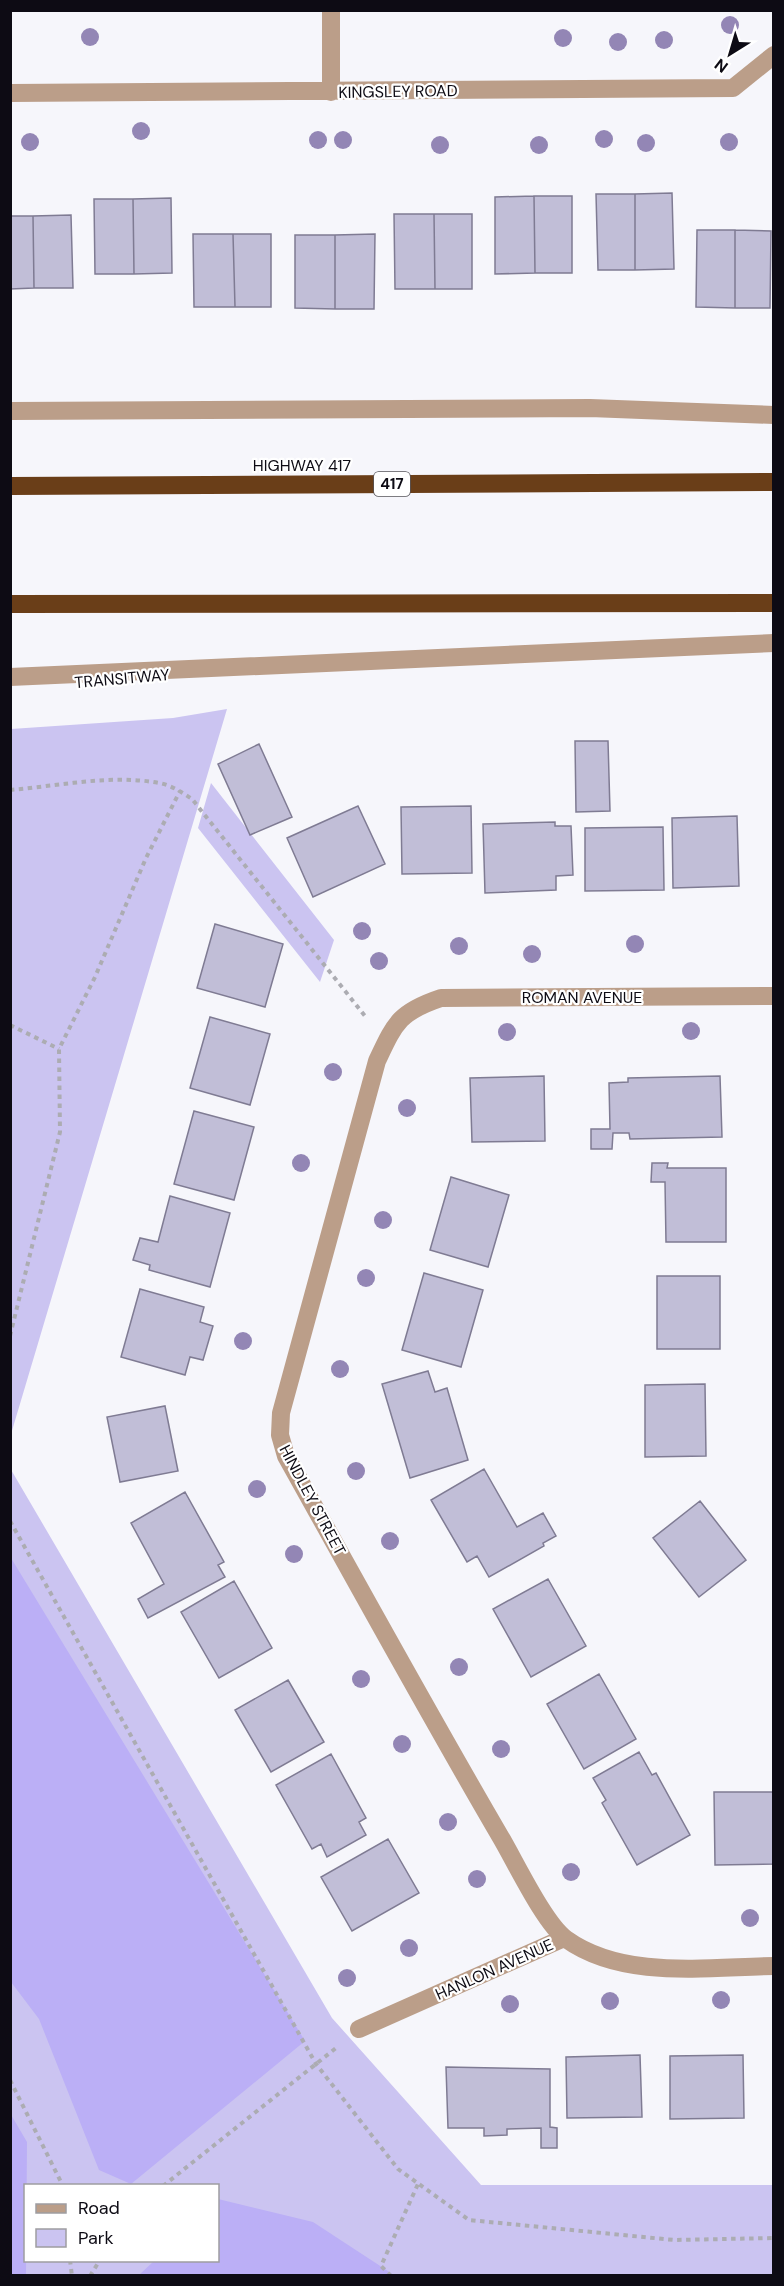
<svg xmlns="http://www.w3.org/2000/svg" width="784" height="2286" font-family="'DM Sans',sans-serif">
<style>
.green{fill:#cbc4f1;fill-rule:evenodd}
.forest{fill:#bbaff6}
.building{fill:#c1bed7;stroke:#7f7b93;stroke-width:1.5}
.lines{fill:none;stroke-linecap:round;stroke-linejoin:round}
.path{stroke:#acacb2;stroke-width:4;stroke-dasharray:4.5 4.5;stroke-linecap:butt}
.service{stroke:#bb9e89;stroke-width:18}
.minor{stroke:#bb9e89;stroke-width:18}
.motorway{stroke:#6a3e18;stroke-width:18}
.tree{fill:#9386b5}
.labels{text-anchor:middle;stroke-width:4.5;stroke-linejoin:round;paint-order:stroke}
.shield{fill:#fff;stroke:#56545a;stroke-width:1.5}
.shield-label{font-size:15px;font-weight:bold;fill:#0d0b14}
.street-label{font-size:16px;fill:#0d0b14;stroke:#fff}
</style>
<rect width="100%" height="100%" fill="#f6f6fb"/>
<path class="green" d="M227,709L11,1434V729L173,718Z
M211,783L334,940L320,982L198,828Z
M10,1468L332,2018L481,2185H773V2275H11ZM26,2186H218V2260H26Z"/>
<path class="forest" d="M11,1558L305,2041L131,2184L99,2170L39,2019L11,1982Z
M10,2113L27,2142L26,2275H11Z
M218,2199L313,2222L394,2275H139L154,2261L218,2260Z"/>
<path class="building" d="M672,193L674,269L635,270V194Z
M596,194H635V270H598Z
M534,196L535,273L495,274V197Z
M534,196H572V273H535Z
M171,198L172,273L134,274L133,199Z
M94,199H133L134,274H95Z
M394,214H434L435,289H395Z
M434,214H472V289H435Z
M71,215L73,288H34L33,216Z
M10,216H33L34,288L10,289Z
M697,230H735V308L696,307Z
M735,230L771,231L770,308H735Z
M193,234H233L235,307H194Z
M233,234H271V307H235Z
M375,234L374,309H335V235Z
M295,235H335V309L295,308Z
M575,741H608L610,811L576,812Z
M259,744L292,817L250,835L218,764Z
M358,806L385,864L313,897L287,838Z
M471,806L472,873L402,874L401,807Z
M737,816L739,886L673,888L672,818Z
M555,822V826H571L573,875L556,876V890L485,893L483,824Z
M663,827L664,890L585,891V828Z
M215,924L283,944L265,1007L197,988Z
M210,1017L270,1034L250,1105L190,1088Z
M544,1076L545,1141L472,1142L470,1078Z
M720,1076L722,1137L630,1139L629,1133H613L612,1149H591V1129H610L609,1083L628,1082V1078Z
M194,1111L254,1127L234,1200L174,1184Z
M652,1163H668L667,1168H726V1242H666L665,1182H651Z
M451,1177L509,1195L488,1267L430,1250Z
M170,1196L230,1213L210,1287L149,1270L150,1265L133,1260L140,1238L158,1242Z
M424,1273L483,1290L461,1367L402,1350Z
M657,1276H720V1349H657Z
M140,1289L204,1307L200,1322L213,1326L203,1360L190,1357L185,1375L121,1357Z
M428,1371L435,1392L447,1388L468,1460L410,1478L382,1384Z
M705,1384L706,1456L645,1457V1385Z
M165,1406L178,1471L120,1482L107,1417Z
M484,1469L517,1527L543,1513L556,1536L543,1543L544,1546L489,1577L477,1556L467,1562L431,1500Z
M185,1492L224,1562L218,1565L225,1577L148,1618L138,1599L164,1584L131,1523Z
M700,1501L746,1560L699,1597L653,1538Z
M548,1579L586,1646L531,1677L493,1609Z
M234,1581L272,1648L219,1678L181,1612Z
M599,1674L636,1739L584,1769L547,1704Z
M288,1680L324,1742L271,1772L235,1710Z
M639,1752L652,1775L656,1773L690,1835L637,1865L602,1803L606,1800L593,1778Z
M331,1754L366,1818L359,1822L366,1835L327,1857L321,1844L312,1849L276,1785Z
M714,1792H774V1864L715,1865Z
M388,1839L419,1893L352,1931L321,1877Z
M640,2055L642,2117L567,2118L566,2057Z
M743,2055L744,2118L670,2119V2056Z
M446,2067L550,2069V2127L557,2128V2148H541V2128L507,2129V2135L484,2136V2128H448Z"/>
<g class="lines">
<path class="path" d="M10,790C58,786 112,774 159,783C171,785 183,793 192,799L365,1016
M10,1025L59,1049
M10,1336L60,1132L59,1049L95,977L146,858L180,791
M10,1521L316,2064L398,2169L469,2220L674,2240L774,2238
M10,2080L63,2186
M163,2186L336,2048
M70,2260L72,2276
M90,2276L100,2260
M391,2276L381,2266L418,2184"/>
<path class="service" d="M10,411L590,408L774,415
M10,677L774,643"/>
<path class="minor" d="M331,10V92
M10,93L733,88L774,55
M774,996L441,998C399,1012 395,1023 377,1061L281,1413L280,1435L286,1456C357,1583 427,1711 500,1836C515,1861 544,1923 566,1939C623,1980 707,1967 774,1966
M359,2029L564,1938"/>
<path class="motorway" d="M10,486L774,482
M10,604L774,603"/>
</g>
<g class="tree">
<circle cx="730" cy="25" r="9"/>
<circle cx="90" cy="37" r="9"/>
<circle cx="563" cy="38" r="9"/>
<circle cx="664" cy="40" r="9"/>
<circle cx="618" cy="42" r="9"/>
<circle cx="141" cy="131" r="9"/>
<circle cx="604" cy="139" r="9"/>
<circle cx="318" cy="140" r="9"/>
<circle cx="343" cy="140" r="9"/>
<circle cx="30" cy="142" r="9"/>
<circle cx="729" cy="142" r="9"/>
<circle cx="646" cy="143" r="9"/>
<circle cx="440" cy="145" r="9"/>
<circle cx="539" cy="145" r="9"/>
<circle cx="362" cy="931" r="9"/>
<circle cx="635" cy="944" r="9"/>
<circle cx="459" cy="946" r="9"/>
<circle cx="532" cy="954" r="9"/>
<circle cx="379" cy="961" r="9"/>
<circle cx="691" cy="1031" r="9"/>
<circle cx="507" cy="1032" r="9"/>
<circle cx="333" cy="1072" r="9"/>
<circle cx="407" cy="1108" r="9"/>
<circle cx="301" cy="1163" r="9"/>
<circle cx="383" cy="1220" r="9"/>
<circle cx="366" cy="1278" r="9"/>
<circle cx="243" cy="1341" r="9"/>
<circle cx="340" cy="1369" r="9"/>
<circle cx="356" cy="1471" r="9"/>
<circle cx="257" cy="1489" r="9"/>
<circle cx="390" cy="1541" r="9"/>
<circle cx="294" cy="1554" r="9"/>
<circle cx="459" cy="1667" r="9"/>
<circle cx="361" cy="1679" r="9"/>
<circle cx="402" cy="1744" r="9"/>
<circle cx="501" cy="1749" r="9"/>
<circle cx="448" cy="1822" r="9"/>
<circle cx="571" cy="1872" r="9"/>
<circle cx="477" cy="1879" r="9"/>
<circle cx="750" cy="1918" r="9"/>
<circle cx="409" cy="1948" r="9"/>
<circle cx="347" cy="1978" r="9"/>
<circle cx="721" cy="2000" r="9"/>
<circle cx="610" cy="2001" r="9"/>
<circle cx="510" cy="2004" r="9"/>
</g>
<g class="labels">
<rect class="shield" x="374" y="472" width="36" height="24" rx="4.5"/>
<g class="shield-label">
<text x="392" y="489">417</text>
</g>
<g class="street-label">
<text transform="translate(398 91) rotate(-1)" y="6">KINGSLEY ROAD</text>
<text x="302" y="471">HIGHWAY 417</text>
<text transform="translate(122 678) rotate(-5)" y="6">TRANSITWAY</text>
<text x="582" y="1003">ROMAN AVENUE</text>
<text transform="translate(313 1500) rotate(62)" y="6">HINDLEY STREET</text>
<text transform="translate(494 1969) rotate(-24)" y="6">HANLON AVENUE</text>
</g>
</g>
<rect width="784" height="2286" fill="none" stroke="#0d0b14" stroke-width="24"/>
<rect x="24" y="2184" width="195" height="78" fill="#ffffff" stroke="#9e9da1" stroke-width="1.5"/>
<rect x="36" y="2204" width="30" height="9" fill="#bb9e89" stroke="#9e9da1" stroke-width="1.5"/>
<text x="78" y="2214" font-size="18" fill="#0d0b14">Road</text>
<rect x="36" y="2229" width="30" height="18" fill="#cbc4f1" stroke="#9e9da1" stroke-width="1.5"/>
<text x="78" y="2244" font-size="18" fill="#0d0b14">Park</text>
<g transform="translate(730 54) rotate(217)" stroke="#ffffff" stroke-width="4.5" paint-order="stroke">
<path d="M0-4.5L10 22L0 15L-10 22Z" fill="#0d0b14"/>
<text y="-9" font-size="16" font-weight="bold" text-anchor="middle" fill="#0d0b14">N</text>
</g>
</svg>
